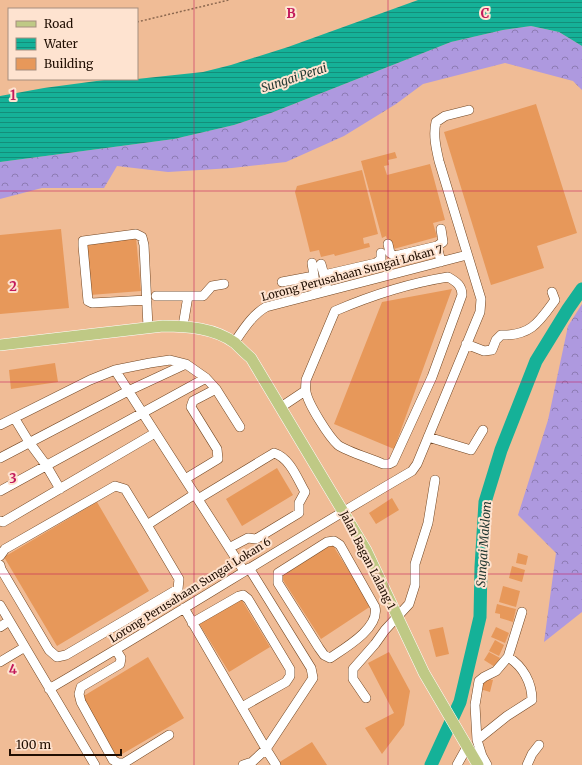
<svg xmlns="http://www.w3.org/2000/svg" width="582" height="765" font-family="Merriweather,serif">
<style>
.forest{fill:url(#forest-crowns)}
.water{fill:url(#water-rules)}
.lines{fill:none;stroke-linecap:round;stroke-linejoin:round}
.river{stroke:#15b198;stroke-width:13}
.building{fill:#e7985a}
.minor-casing{stroke:#724622;stroke-width:10}
.major-casing{stroke:#fff;stroke-width:12}
.path{stroke:#8c684f;stroke-width:1.5;stroke-dasharray:2 2;stroke-linecap:butt}
.minor{stroke:#fff;stroke-width:9}
.major{stroke:#bfc985;stroke-width:11}
.grid{fill:none;stroke:#c2185b;stroke-width:1;stroke-opacity:0.55}
.labels{text-anchor:middle;stroke-width:4;stroke-linejoin:round;paint-order:stroke}
.street-label{font-size:11px;fill:#200e02;stroke:#fee3d0}
.water-label{font-size:12px;font-style:italic;fill:#1f3630;stroke:#fee3d0}
.grid-label{font-size:13px;text-anchor:middle;font-weight:bold;fill:#c2185b;stroke:#fee3d0;stroke-width:4;stroke-linejoin:round;paint-order:stroke}
</style>
<defs>
<pattern id="forest-crowns" width="20" height="18" patternUnits="userSpaceOnUse"><rect width="20" height="18" fill="#ae99df"/><path d="M2 6a3 3 0 1 1 6 0M12 15a3 3 0 1 1 6 0" fill="none" stroke="#8d7bb3"/></pattern>
<pattern id="water-rules" width="6" height="5" patternUnits="userSpaceOnUse"><rect width="6" height="5" fill="#15b198"/><path d="M0 2.5h6" fill="none" stroke="#138e7a"/></pattern>
</defs>
<rect width="100%" height="100%" fill="#f0bc96"/>
<path class="forest" d="M531,26L559,32L582,46V90L573,81L505,63L423,84L396,104L344,136L286,162L232,168L168,172L117,166L104,188H42L0,199V162L174,139L234,125L271,113L451,42L503,30Z
M582,304V612L544,642L556,553L518,515L548,420L568,326Z"/>
<path class="water" d="M418,0H582V46L559,32L531,26L503,30L451,42L271,113L234,125L174,139L0,162V96L44,88L104,80L137,79L203,72L231,65L288,47Z"/>
<g class="lines">
<path class="river" d="M431,765L460,702L480,617L481,567L485,502L501,450L536,361L568,309L582,289"/>
</g>
<path class="building" d="M536,104L577,233L537,246L544,268L491,285L444,132Z
M395,152L397,158L388,160L389,165L384,166L387,175L430,164L445,220L433,223L437,237L390,250L386,236L382,238L361,161Z
M362,170L378,234L363,238L364,244L369,243L370,247L335,256L334,254L321,257L319,250L310,252L295,192L297,186Z
M61,229L69,308L0,314V235Z
M136,237L141,291L90,295L85,242Z
M452,289L394,449L334,424L382,302Z
M55,363L58,382L11,389L9,370Z
M277,468L293,495L242,526L226,499Z
M392,498L399,510L376,524L369,513Z
M97,502L149,591L57,646L4,557Z
M332,544L371,606L321,639L281,577Z
M518,553L528,556L526,565L516,563Z
M512,566L525,570L522,582L509,578Z
M503,586L520,591L516,607L499,602Z
M240,597L270,647L229,672L198,622Z
M497,604L516,609L513,622L500,618V614L495,613Z
M443,627L449,654L436,657L429,630Z
M496,627L509,633L505,643L491,637Z
M495,640L504,645L499,656L489,651Z
M389,652L410,691L404,725L382,754L365,728L394,713L368,663Z
M489,652L500,658L495,667L484,660Z
M148,657L184,718L117,757L82,697Z
M484,678L493,680L490,692L480,689Z
M312,742L327,765H280L278,763Z"/>
<g class="lines">
<defs>
<path id="minor" d="M388,244L390,253L395,256L437,246L441,262
M437,246L443,242L441,229
M312,263L314,276
M321,264L324,275
M448,277C457,282 462,286 462,295L432,377L393,462L389,464H383C372,459 346,451 338,445C329,437 308,404 306,392C305,389 306,384 306,380L335,311C370,296 410,283 448,277Z
M282,282L314,276L316,293
M327,290L324,275L376,263L381,259V253
M156,296H188
M147,300L92,303L88,301L83,246V241L136,234L142,237L144,245L148,327
M183,326L188,296H203L212,286L224,284
M234,343C243,330 252,315 266,307L467,255
M466,344L484,351L492,350L496,340L501,335C531,336 539,322 555,300L552,292
M115,370L244,571
M281,407L305,391
M15,419L29,442L46,465L60,489
M0,425L90,380L115,370L150,363L170,360L186,364L206,378L216,389
M428,437L471,450L483,430
M0,458L128,391L186,364
M185,479L218,459L217,449L191,407L193,401L216,389L240,427
M0,491L206,378
M198,499L274,453C290,458 297,478 305,492L299,503V513L256,539L248,538L229,548
M0,521L3,522L155,433
M334,541L340,545L375,607C380,628 345,648 330,658L324,655L319,648L278,583V573L327,542Z
M0,556L5,549L115,486L125,489L147,525L195,494
M0,565L1,569L49,650L57,657L66,655L178,589L179,579L147,525
M0,605L95,765
M184,608L266,749L276,765
M192,623L239,596L243,595L248,599L290,669V676L286,682L242,707
M0,627L9,621
M116,650L121,658L120,664L81,687L79,694L81,702L113,760L118,763H124L169,735
M0,662L25,647
M49,689C171,618 290,542 412,471L417,464L480,312L481,299L439,161C436,148 433,135 436,122L445,116L469,110
M366,698L353,679V669L375,644L385,630L409,604L415,585V564L428,523L435,480
M477,740L507,716L532,700C532,683 523,666 508,657
M243,765L252,762L266,749L313,678L311,668L249,568
M457,765L467,747
M487,765L482,756L477,740L475,705L479,681L484,677L496,671L508,657L522,612
M527,765L532,754L539,745"/>
<path id="major" d="M0,345L163,326C187,326 215,328 235,343C240,348 245,353 251,358L366,550L424,673L478,765"/>
</defs>
<use href="#minor" class="minor-casing"/>
<use href="#major" class="major-casing"/>
<path class="path" d="M137,22L229,0"/>
<use href="#minor" class="minor"/>
<use href="#major" class="major"/>
</g>
<path class="grid" d="M194,0V765M388,0V765M0,191H582M0,382H582M0,574H582"/>
<g class="labels">
<g class="street-label">
<text transform="translate(352 273) rotate(-15)" y="4">Lorong Perusahaan Sungai Lokan 7</text>
<text transform="translate(368 560) rotate(63)" y="4">Jalan Bagan Lalang 1</text>
<text transform="translate(190 590) rotate(-32)" y="4">Lorong Perusahaan Sungai Lokan 6</text>
</g>
<g class="water-label">
<text transform="translate(294 78) rotate(-18)" y="4">Sungai Perai</text>
<text transform="translate(484 544) rotate(-86)" y="4">Sungai Maklom</text>
</g>
</g>
<g class="grid-label">
<text x="291" y="18">B</text>
<text x="485" y="18">C</text>
<text x="13" y="100">1</text>
<text x="13" y="291">2</text>
<text x="13" y="483">3</text>
<text x="13" y="674">4</text>
</g>
<rect x="8" y="8" width="130" height="72" fill="#fee3d0" stroke="#a58e7e"/>
<rect x="16" y="21" width="20" height="6" fill="#bfc985" stroke="#a58e7e"/>
<text x="44" y="28" font-size="12" fill="#200e02">Road</text>
<rect x="16" y="38" width="20" height="12" fill="url(#water-rules)" stroke="#a58e7e"/>
<text x="44" y="48" font-size="12" fill="#200e02">Water</text>
<rect x="16" y="58" width="20" height="12" fill="#e7985a" stroke="#a58e7e"/>
<text x="44" y="68" font-size="12" fill="#200e02">Building</text>
<path d="M10 749v6h111v-6" fill="none" stroke="#200e02" stroke-width="2"/>
<text x="16" y="749" font-size="12" fill="#200e02" stroke="#fee3d0" stroke-width="3" paint-order="stroke">100 m</text>
</svg>
